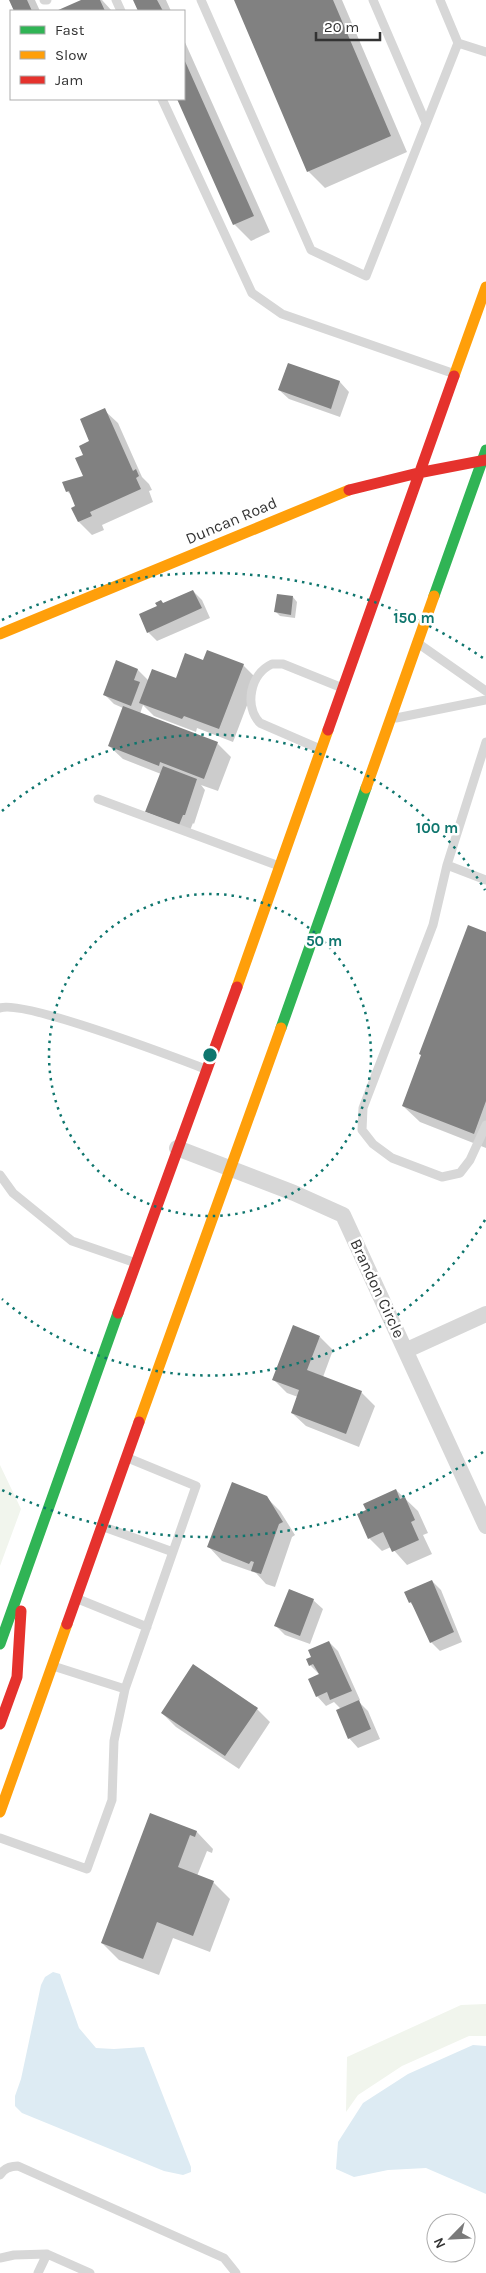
<svg xmlns="http://www.w3.org/2000/svg" width="486" height="2273" font-family="Karla,sans-serif">
<style>
.green{fill:#f1f5ed}
.water{fill:#ddebf3}
.shadow{fill:#0003}
.building{fill:#818181}
.lines{fill:none;stroke-linecap:round;stroke-linejoin:round}
.lane{stroke:#d7d7d7;stroke-width:9}
.street{stroke:#d7d7d7;stroke-width:16}
.fast{stroke:#30b455;stroke-width:11}
.slow{stroke:#ff9f0a;stroke-width:11}
.jam{stroke:#e5322d;stroke-width:11}
.ring{fill:none;stroke:#0f766e;stroke-width:2.5;stroke-dasharray:2.5 5}
.labels{text-anchor:middle;stroke-width:5;stroke-linejoin:round;paint-order:stroke}
.street-label{font-size:16px;fill:#333;stroke:#fff}
.centre{fill:#0f766e;stroke:#fff;stroke-width:2.5}
.ring-label{font-size:15px;text-anchor:middle;font-weight:bold;fill:#0f766e;stroke:#fff;stroke-width:5;stroke-linejoin:round;paint-order:stroke}
</style>
<rect width="100%" height="100%" fill="#fff"/>
<path class="green" d="M0,1465L21,1509L0,1566Z
M486,2004V2036H469L402,2066L358,2095L346,2112L347,2057L461,2005Z"/>
<path class="water" d="M53,1972L60,1974L79,2028L96,2048L114,2049L144,2047L191,2167V2172L183,2175L164,2171L22,2113L15,2106V2096L21,2079L41,1985L45,1977Z
M473,2045L486,2046V2194L426,2168L388,2170L354,2177L336,2169L338,2142L363,2103L408,2074Z"/>
<path class="shadow" d="M10,0H35L40,11H16Z
M84,0H102L112,11H59Z
M135,0H166L171,11H140Z
M235,0H342L407,152L325,188L308,171Z
M184,40L270,232L251,241L234,224L179,99H184Z
M288,364L340,382L349,392L340,417L289,399L279,390Z
M104,410L118,423L142,477L149,484L152,490L149,491L153,502L102,525L104,530L92,535L79,522L77,507L73,497L67,491L85,477L84,455Z
M193,591L202,600L210,618L157,641L148,632L164,604Z
M293,597L297,602L295,618L280,616L276,612Z
M117,662L138,670L149,681L177,680L203,662L243,665L257,679L233,742L197,728L196,732L154,716L143,705L140,714L217,743L231,757L218,791L201,785L205,790L194,824L193,823L189,833L156,821L161,774L123,759L109,746L123,708L114,704L105,695Z
M486,934V1148L420,1122L403,1106Z
M320,1337L333,1350L323,1377L361,1392L375,1406L359,1447L306,1426L292,1413L298,1397L287,1393L274,1380Z
M396,1490L418,1511L428,1533L423,1535L432,1554L407,1565L391,1547L382,1551L369,1538L367,1511Z
M266,1497L280,1511L295,1535L292,1537L275,1587L266,1584L256,1573L222,1561L209,1547Z
M432,1581L441,1590L462,1642L440,1651L431,1642L415,1608L410,1602Z
M313,1600L323,1609L310,1644L285,1635L276,1626Z
M329,1642L338,1651L360,1700L358,1701L368,1711L380,1739L358,1748L349,1738L341,1709L334,1702L326,1706L317,1696L320,1675L310,1665Z
M257,1709L270,1722L239,1769L176,1727L162,1713Z
M151,1815L197,1832L213,1849L212,1853L207,1851L197,1876L213,1882L230,1899L210,1952L173,1938L159,1975L119,1960L102,1943Z"/>
<path class="building" d="M9,0H27L32,11H14Z
M81,0H100L105,11H56Z
M133,0H157L163,11H138Z
M234,0H333L391,136L307,172Z
M184,59L254,216L233,225L177,99H184Z
M288,363L340,381L331,409L278,390Z
M105,408L133,471L136,469L139,476L136,478L141,489L90,512L92,516L78,522L71,508L75,506L69,491L66,492L62,482L83,476L75,458L83,455L79,446L89,441L80,419Z
M193,590L202,608L147,633L139,614L157,606L155,603L161,600L163,603Z
M277,594L293,596L291,615L274,612Z
M207,650L244,664L219,729L184,716L182,719L139,703L152,669L176,678L185,653L203,660Z
M116,660L138,669L134,680L140,682L131,706L103,695Z
M123,706L218,742L204,779L160,762L159,766L108,746Z
M163,766L197,779L185,815H183L179,825L145,812Z
M468,925L486,932V1101L474,1134L402,1106L421,1055L419,1054Z
M293,1325L320,1336L307,1370L362,1391L346,1434L291,1413L299,1390L272,1380Z
M232,1482L267,1496L283,1522L279,1524L261,1574L251,1571L254,1562L251,1561L249,1564L207,1547Z
M396,1489L400,1499L405,1497L415,1520L411,1522L419,1540L392,1552L383,1532L368,1539L357,1514L366,1510L363,1504Z
M432,1580L454,1632L430,1643L411,1602L409,1603L404,1592Z
M289,1589L314,1599L300,1636L274,1626Z
M329,1641L352,1691L330,1700L327,1692L316,1697L308,1679L319,1674L313,1664L309,1666L306,1659L311,1657L308,1650Z
M193,1664L258,1708L225,1756L161,1713Z
M359,1700L371,1729L348,1739L336,1710Z
M150,1813L197,1831L195,1837L190,1835L178,1867L214,1881L193,1936L157,1922L143,1959L101,1943Z"/>
<g class="lines">
<path class="lane" d="M44,0H47
M116,0L121,11
M201,0L311,250L366,276L458,43L440,0
M373,0L426,123
M458,43L486,52
M162,99L252,293L282,314L452,373
M419,644L486,691
M396,718L486,700
M486,742L447,865L433,925L363,1108L362,1130L373,1144L392,1158L442,1177L460,1173L470,1160L486,1125
M320,749L260,723C244,706 250,674 272,664H283L340,687
M98,799L279,866
M447,865L486,880
M0,1008C25,1000 171,1056 203,1068
M0,1175L13,1193L72,1241L133,1262
M104,1527L173,1552
M78,1599L147,1627
M53,1666L125,1689L196,1486L128,1458
M0,1838L87,1869L112,1800L114,1741L125,1689
M0,2175C4,2168 11,2166 18,2166L224,2258L236,2273
M0,2258L14,2255L47,2254
M38,2273L47,2254L90,2273"/>
<path class="street" d="M177,1148L294,1193L343,1215L486,1526
M407,1350L486,1314"/>
<path class="fast" d="M434,596L486,450
M281,1028L366,788
M0,1644L118,1313"/>
<path class="slow" d="M454,376L486,287
M0,634L349,490
M366,788L434,596
M237,987L328,730
M139,1422L281,1028
M0,1812L67,1624"/>
<path class="jam" d="M349,490L418,473L486,460
M328,730L454,376
M118,1313L237,987
M67,1624L139,1422
M0,1724L17,1677L21,1611"/>
</g>
<g class="ring">
<circle cx="210" cy="1055" r="161"/>
<path d="M485 1220A321 321 0 0 1 2 1299M2 811A321 321 0 0 1 485 890"/>
<path d="M483 1452A482 482 0 0 1 2 1490M2 620A482 482 0 0 1 483 658"/>
</g>
<g class="labels">
<g class="street-label">
<text transform="translate(231 520) rotate(-23)" y="6">Duncan Road</text>
<text transform="translate(378 1288) rotate(65)" y="6">Brandon Circle</text>
</g>
</g>
<circle cx="210" cy="1055" r="8" class="centre"/>
<g class="ring-label">
<text x="414" y="623">150 m</text>
<text x="437" y="833">100 m</text>
<text x="324" y="946">50 m</text>
</g>
<rect x="10" y="10" width="175" height="90" fill="#ffffff" stroke="#adadad"/>
<rect x="20" y="26" width="25" height="8" fill="#30b455" stroke="#adadad"/>
<text x="55" y="35" font-size="15" fill="#333333">Fast</text>
<rect x="20" y="51" width="25" height="8" fill="#ff9f0a" stroke="#adadad"/>
<text x="55" y="60" font-size="15" fill="#333333">Slow</text>
<rect x="20" y="76" width="25" height="8" fill="#e5322d" stroke="#adadad"/>
<text x="55" y="85" font-size="15" fill="#333333">Jam</text>
<g transform="translate(451 2238) rotate(246)"><circle r="24" fill="#ffffff" stroke="#adadad"/>
<path d="M0-4L9 19L0 12L-9 19Z" fill="#7a7a7a"/>
<text y="-8" font-size="14" font-weight="bold" text-anchor="middle" fill="#333333">N</text>
</g>
<path d="M316 32v8h64v-8" fill="none" stroke="#333333" stroke-width="2.5"/>
<text x="324" y="32" font-size="15" fill="#333333" stroke="#ffffff" stroke-width="4" paint-order="stroke">20 m</text>
</svg>
